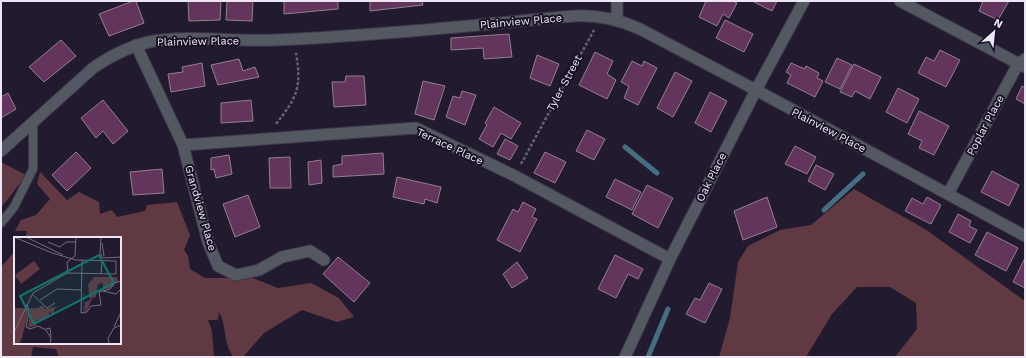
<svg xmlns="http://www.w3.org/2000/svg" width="1026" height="358" font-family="'Work Sans',sans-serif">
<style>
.green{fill:#613942}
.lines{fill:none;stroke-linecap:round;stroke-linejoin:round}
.stream{stroke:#466e83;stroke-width:5}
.building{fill:#63355d;stroke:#947e90}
.service-casing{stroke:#3e384b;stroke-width:10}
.minor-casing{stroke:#3e384b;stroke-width:13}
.path{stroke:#676173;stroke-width:2.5;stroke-dasharray:3 2;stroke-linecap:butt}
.service{stroke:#545861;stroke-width:8}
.minor{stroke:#545861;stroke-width:11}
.labels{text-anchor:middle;stroke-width:4;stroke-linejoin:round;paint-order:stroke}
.street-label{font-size:11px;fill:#ebe7f4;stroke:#191225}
.inset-river{fill:none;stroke:#003a53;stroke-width:2}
.inset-road{fill:none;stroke:#726d7e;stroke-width:1}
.view{fill:#0f766e;fill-opacity:0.15;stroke:#0f766e;stroke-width:2}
.inset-edge{fill:none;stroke:#ebe7f4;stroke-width:2}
</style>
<rect width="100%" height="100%" fill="#221b2f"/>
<path class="green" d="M1,162L26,175L1,208Z
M40,172L67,200L79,192L99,202L100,214L112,210L117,217L145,211L147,205L177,202L190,235L184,250L188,256L190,269L205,278H229L238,280L250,277L278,288L311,283L339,298L354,317L337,322L302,310L264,333L243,357H234C223,345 227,326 219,312L218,320H208L212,331L214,357H59L56,349L33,347L31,357H1V267L15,251V343H120V238H25L27,231H15L21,220L36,215L50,199L37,184Z
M854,189L925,229L1025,301V357H895L917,329L916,303L890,287H857L832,314L806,357H719L730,318L738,262L748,246L780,230L811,225Z"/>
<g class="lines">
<path class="stream" d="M625,147L657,173
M824,210L863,174
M648,357L668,309"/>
</g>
<path class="building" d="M133,1H136L144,23L109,36L99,14Z
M188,1H221L220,20L189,21Z
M227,1H253L252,21L226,20Z
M284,1H338V9L284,14Z
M370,1H422L423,5L370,11Z
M706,1H732L737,3L729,18L723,14L717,26L699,17Z
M752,1H777L772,11Z
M983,1H1009L998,20L979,11Z
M725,20L753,34L744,52L716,38Z
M509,34L512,57L484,59L483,48L451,50V38Z
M61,40L76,56L44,82L29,67Z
M940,50L960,60L946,87L918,73L926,57L934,61Z
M595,52L613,61L607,74L616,80L607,99L579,85Z
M537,55L559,64L550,86L530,78Z
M837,58L852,65L840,89L825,82Z
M239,59L243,71L255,67L259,77L218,85L211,65Z
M632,61L642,66L644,61L657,68L638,105L624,98L629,86L621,82Z
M202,63L205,86L171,92L168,74L183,72L182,67Z
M791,63L805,69L806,66L819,73L817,78L823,81L815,97L787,83L791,75L786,72Z
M854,64L881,77L870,99L855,91L852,97L840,92Z
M675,72L692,81L673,117L657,108Z
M346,76H364L366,105L334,107L332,82H345Z
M423,81L445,86L434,120L415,114Z
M1022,86L1025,88V104L1016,99Z
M898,88L919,99L907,123L886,112Z
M462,91L476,95L465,125L446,117L453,96L460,98Z
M710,92L727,101L711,132L695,123Z
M8,93L16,109L1,118V97Z
M103,100L128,131L113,144L103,131L96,138L81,118Z
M251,100L253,121L221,123V103Z
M494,107L521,123L511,139L501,133L493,147L479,139L487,125L485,123Z
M919,111L949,126L934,155L919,148L922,141L908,134Z
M587,130L605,139L594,160L576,151Z
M505,139L518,146L510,160L497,154Z
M795,146L816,157L807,174L785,164Z
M76,152L91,168L67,191L52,175Z
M545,152L566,162L555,183L534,173Z
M383,153L384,174L333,177V166L342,164V156Z
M229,155L232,174L216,178L214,169L211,170V158Z
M290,157L291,188H270L269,158Z
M321,160L322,183L309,185L308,162Z
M816,165L834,174L825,190L808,181Z
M162,169L164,193L133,195L130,172Z
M992,171L1019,185L1009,206L981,192Z
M397,177L441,187L437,203L425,199L424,204L393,197Z
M615,179L641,192L632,210L606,197Z
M647,185L673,198L658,228L632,214Z
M248,195L260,227L235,237L223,204Z
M767,197L777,227L743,240L734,211Z
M927,197L941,205L931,224L905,211L912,198L923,204Z
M523,202L536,209L532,217L537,219L520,252L497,240L513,209L518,212Z
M958,214L971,221L969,226L977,230L970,243L949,232Z
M987,232L1018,248L1006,271L975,255Z
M615,255L643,269L638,279L628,274L616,298L598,289Z
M338,257L370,283L354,302L323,274Z
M1025,258V288L1013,282Z
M517,262L528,278L512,288L503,274Z
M709,283L722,289L705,323L686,314L695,298L700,300Z"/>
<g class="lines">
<defs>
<path id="service" d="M1,223L14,207L33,169V121"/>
<path id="minor" d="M900,1L1025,67
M617,20V1
M136,45L183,145L208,242L218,266L236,275L259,270L282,257L310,251L324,260
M183,145L416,128L515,176L670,259
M1,151L93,68C112,55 131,45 154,41C192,35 235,42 275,40C375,36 475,25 574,16C598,15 618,19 640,29L756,90L1025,236
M948,194L1018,64L1025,59
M625,357L670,259L756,90L804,1"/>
</defs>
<use href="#service" class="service-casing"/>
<use href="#minor" class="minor-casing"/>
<path class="path" d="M276,124C297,97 302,88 296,53
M521,164L594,30"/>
<use href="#service" class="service"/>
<use href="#minor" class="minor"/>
</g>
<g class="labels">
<g class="street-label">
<text transform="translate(521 21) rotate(-5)" y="4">Plainview Place</text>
<text transform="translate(198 41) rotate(-1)" y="4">Plainview Place</text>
<text transform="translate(564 83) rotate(-62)" y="4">Tyler Street</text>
<text transform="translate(985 125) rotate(-62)" y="4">Poplar Place</text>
<text transform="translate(829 130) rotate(28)" y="4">Plainview Place</text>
<text transform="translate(450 146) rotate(25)" y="4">Terrace Place</text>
<text transform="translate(711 177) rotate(-63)" y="4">Oak Place</text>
<text transform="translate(201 208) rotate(74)" y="4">Grandview Place</text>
</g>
</g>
<g transform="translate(14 237)">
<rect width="107" height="107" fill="#221b2f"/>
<path d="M20,24L26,32L7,47L1,38ZM80,40H103L104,44L97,51L89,53V46L84,47L82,60L78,61L73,74L70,75L71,65L76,63L74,48ZM28,68L31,72L46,69L41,71L39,77L35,75L36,80L22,84L23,88L14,91L16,71H24ZM0,71H15L8,101L5,107H0Z" fill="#613942"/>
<path class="inset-river" d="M69,75L70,56"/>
<path class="inset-road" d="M0,0L38,16L62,23L102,24V37L53,36L19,56L0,95M12,0L49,18M87,0L86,16L89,21M34,5L46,10L52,5H62M88,6L90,19M89,21L107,20M68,23L67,76L73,75L77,69L87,68L85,55L96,52L101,46L107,44M54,36L53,25L61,19L62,0M87,36L88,23M89,54L102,57L107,52M18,57L33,71L41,66M26,63L43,52L68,53M13,67L15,74L12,90L16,92L24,89L32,93L37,101L36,107M100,90L106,77M32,92L36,91L37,100M95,107L94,101L100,91L107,88"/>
<path class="view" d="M85,18L100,46L20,87L6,59Z"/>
<rect width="107" height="107" class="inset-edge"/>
</g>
<rect width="1026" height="358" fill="none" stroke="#ebe7f4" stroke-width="4"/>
<g transform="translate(994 32) rotate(27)" stroke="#191225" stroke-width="3" paint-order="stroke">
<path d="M0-3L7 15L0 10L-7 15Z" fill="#ebe7f4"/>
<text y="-6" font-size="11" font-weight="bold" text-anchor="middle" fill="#ebe7f4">N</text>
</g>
</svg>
